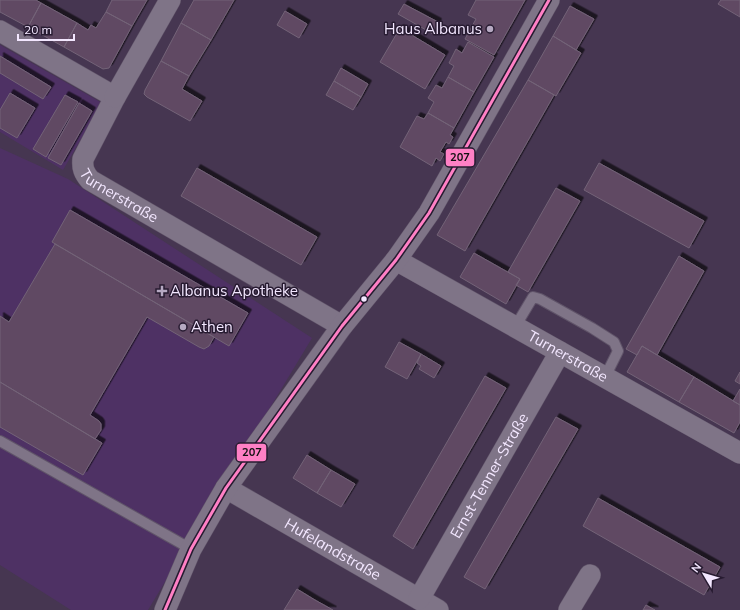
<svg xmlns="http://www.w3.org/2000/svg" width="740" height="610" font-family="Mulish,sans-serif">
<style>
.built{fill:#4e3164}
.building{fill:#604964;stroke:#736377;filter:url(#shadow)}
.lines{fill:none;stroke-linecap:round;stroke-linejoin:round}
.service-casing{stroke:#605469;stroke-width:12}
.minor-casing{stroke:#605469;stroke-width:22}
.service{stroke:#7f7487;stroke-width:10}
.minor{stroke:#7f7487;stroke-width:21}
.bus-1-casing{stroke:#271b31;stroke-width:6}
.bus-1{stroke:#ff80c5;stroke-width:3}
.poi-dot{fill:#b6a9c2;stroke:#271b31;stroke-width:1.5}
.bus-dot{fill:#f3e7ff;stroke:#271b31;stroke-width:1.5}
.labels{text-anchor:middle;stroke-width:3;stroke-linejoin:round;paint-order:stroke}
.poi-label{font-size:15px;fill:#f3e7ff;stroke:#271b31;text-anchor:start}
.street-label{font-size:15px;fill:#f3e7ff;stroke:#271b31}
.line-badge{stroke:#271b31;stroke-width:1.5}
.pale-badge-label{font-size:11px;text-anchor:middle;font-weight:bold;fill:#111}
</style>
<defs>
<filter id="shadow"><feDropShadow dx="3.5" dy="-3.5" stdDeviation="0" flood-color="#0009"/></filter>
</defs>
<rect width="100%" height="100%" fill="#463651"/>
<path class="built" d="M0,45L102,103L63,170L0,132Z
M0,148L68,179L312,338L148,610H71L0,565Z"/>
<path class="building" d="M0,0H36L41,3L28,27L0,12Z
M112,0H147L132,26L106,12Z
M194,0H234L211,40L181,23Z
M476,0H525L494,55L465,39L476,19L468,15Z
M721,0H740V17L718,4Z
M41,3L77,23L64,47L28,27Z
M404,4L438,22L433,34L398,14Z
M570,6L594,19L576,50L553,36Z
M285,11L307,24L299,38L277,25Z
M106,12L132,26L109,68L103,69L64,47L77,23L88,30L91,25L96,28Z
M181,23L211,40L189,76L161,61Z
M400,28L445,55L425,89L380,62Z
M553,36L581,53L556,96L528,80Z
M468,42L494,57L474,92L448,77L454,66L449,63L456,49L462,53Z
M0,56L51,87L43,99L0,73Z
M161,61L189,76L182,89L202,101L190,121L147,97L144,94L145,90Z
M341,68L368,84L361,97L334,81Z
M448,77L474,92L454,128L428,113L434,102L428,98L436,85L442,88Z
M528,80L554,95L465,251L437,235Z
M334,81L361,97L353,110L326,95Z
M10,93L35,108L17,138L0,128V110Z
M65,95L78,102L46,157L33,149Z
M79,103L92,111L61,165L48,158Z
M428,113L454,128L450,135L453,137L449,144L446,142L440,152L444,154L440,161L436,158L432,166L400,147L417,116L424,119Z
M599,163L704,221L689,248L584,190Z
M197,168L317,237L301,265L181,196Z
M556,188L580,201L528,292L516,285L520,279L508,272Z
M70,210L248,313L229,346L52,242Z
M55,244L214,337L209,346L204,349L199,347L147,317L90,415L99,421L101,424V430L95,439L0,382V316L9,322Z
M474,253L520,279L506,304L460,277Z
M679,256L704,271L657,355L642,346L637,355L626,349Z
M399,342L421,354L407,379L385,367Z
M642,346L694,377L679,402L627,372Z
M421,354L441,366L434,378L419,369L421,366L417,363Z
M740,372V384L735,381Z
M485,376L506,388L413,549L393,536Z
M694,377L740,405V422L734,433L679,402Z
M0,382L102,443L83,475L0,427Z
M740,389V405L733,401Z
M556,417L578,429L485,589L464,577Z
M307,455L331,470L317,493L293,478Z
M331,470L355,484L341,507L317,493Z
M598,498L720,567L704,595L583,526Z
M297,589L315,600L333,610H284Z
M646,605L655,610H643Z"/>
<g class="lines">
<defs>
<path id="service" d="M515,327L533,297L540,299L592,328L614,342L618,351L605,377
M0,441L191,549"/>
<g id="minor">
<path id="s1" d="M0,31L115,97L83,159C82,168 84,173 90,180L342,326"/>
<path d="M115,97L170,0"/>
<path id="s2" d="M396,260L740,453"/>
<path id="s3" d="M226,488L438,610"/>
<path id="s4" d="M419,599L560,352"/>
<path d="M165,610L191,549L226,488L342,326L396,260L429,213L549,0"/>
<path d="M569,610L590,575"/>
</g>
</defs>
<use href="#service" class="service-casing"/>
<use href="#minor" class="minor-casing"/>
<use href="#service" class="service"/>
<use href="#minor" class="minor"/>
<defs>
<path id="bus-1" d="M165,610L191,549L226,488L342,326L396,260L429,213L549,0"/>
</defs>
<use href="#bus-1" class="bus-1-casing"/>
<use href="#bus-1" class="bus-1"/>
</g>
<g class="poi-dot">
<circle cx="490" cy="29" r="4"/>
<path d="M160 285h4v4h4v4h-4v4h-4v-4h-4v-4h4z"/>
<circle cx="183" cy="327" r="4"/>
</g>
<circle class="bus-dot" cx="364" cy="299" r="3.5"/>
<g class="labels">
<g class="poi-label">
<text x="482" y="34" text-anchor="end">Haus Albanus</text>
<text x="170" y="296">Albanus Apotheke</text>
<text x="191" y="332">Athen</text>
</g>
<g class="street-label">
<text dy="5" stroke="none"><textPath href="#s1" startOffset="258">Turnerstraße</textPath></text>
<text dy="5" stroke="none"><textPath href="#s2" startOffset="197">Turnerstraße</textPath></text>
<text dy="5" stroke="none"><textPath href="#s4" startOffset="142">Ernst-Tenner-Straße</textPath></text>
<text dy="5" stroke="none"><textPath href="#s3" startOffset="123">Hufelandstraße</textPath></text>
</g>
</g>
<g class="line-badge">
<rect x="445" y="148" width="30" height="19" rx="4" fill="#ff80c5"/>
<rect x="236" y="443" width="31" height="19" rx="4" fill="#ff80c5"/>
</g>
<g class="pale-badge-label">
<text x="460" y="161">207</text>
<text x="252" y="456">207</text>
</g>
<g transform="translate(704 574) rotate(308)" stroke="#271b31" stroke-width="3" paint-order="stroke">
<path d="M0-3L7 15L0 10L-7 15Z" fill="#f3e7ff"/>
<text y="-6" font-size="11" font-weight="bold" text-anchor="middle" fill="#f3e7ff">N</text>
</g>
<path d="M18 34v6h56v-6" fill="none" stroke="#f3e7ff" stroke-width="2"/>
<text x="24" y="34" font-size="12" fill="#f3e7ff" stroke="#271b31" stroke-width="3" paint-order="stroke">20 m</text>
</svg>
